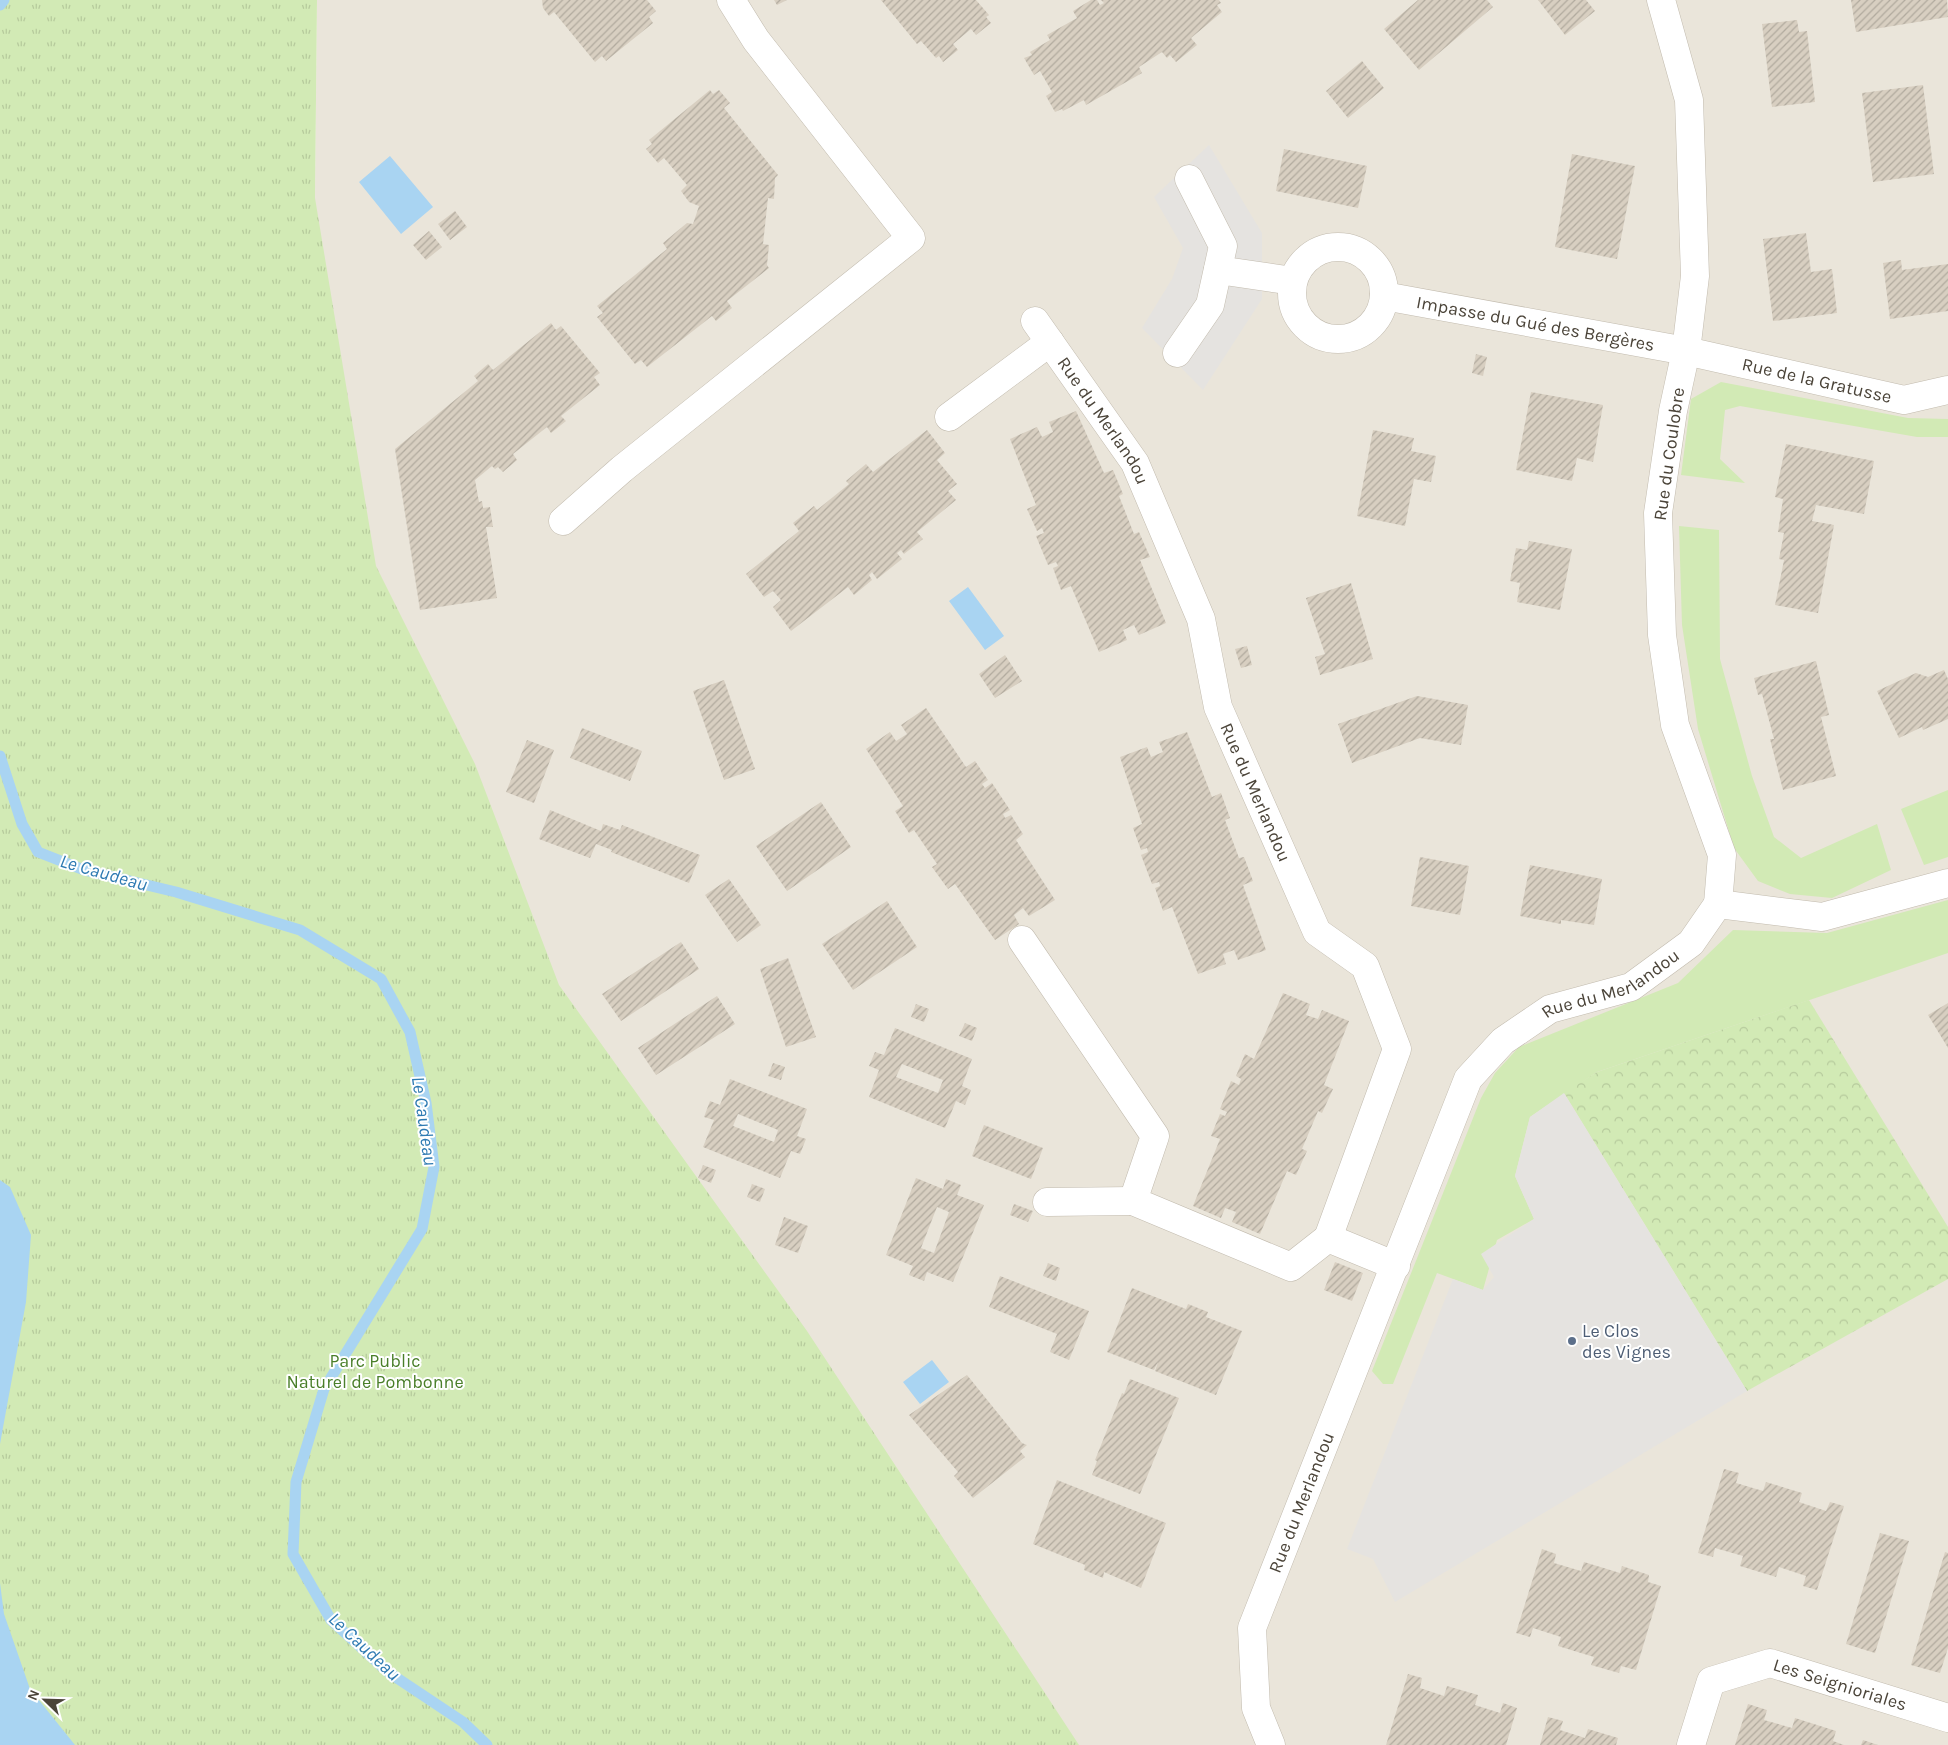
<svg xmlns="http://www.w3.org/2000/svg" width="1948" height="1745" font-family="Karla,sans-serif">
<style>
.residential{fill:#eae5da}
.green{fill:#d2eab5}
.forest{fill:url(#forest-crowns)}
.park{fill:url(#park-tufts)}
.parking{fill:#e5e3e0}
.water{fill:#a9d4f2}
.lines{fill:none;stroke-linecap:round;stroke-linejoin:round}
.stream{stroke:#a9d4f2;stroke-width:11}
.building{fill:url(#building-hatch);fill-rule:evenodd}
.minor-casing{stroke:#c2bbae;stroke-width:29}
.minor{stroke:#fff;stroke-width:28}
.service-dot{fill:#5c6f8a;stroke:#fff;stroke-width:2}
.labels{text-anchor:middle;stroke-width:4;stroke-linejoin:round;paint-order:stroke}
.street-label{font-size:18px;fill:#4b4439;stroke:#fff}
.service-label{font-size:18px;fill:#4e5e75;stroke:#fff;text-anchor:start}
.park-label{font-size:18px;fill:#4a7f2a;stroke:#fff}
.water-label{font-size:19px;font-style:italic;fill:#2e7ab2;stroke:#fff}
</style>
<defs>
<pattern id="forest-crowns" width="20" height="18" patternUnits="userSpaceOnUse" patternTransform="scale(1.25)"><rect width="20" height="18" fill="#d2eab5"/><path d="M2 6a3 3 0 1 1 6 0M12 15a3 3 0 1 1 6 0" fill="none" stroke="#b6ca9c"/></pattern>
<pattern id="park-tufts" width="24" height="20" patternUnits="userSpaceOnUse" patternTransform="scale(1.25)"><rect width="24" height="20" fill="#d2eab5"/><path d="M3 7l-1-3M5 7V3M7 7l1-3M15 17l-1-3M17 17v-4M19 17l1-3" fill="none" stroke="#b6ca9c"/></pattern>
<pattern id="building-hatch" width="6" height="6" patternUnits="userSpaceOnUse" patternTransform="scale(1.25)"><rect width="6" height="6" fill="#d8cfc1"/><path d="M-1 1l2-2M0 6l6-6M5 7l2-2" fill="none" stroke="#b1aa9e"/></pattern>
</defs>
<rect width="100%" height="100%" fill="#f6f3ec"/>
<path class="residential" d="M317,0H1948V1745H1008L310,707Z"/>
<path class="green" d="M1721,382L1908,418L1948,419V437H1917L1740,406L1725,410L1720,459L1745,483L1681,475L1691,399Z
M1679,526L1719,530L1720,659L1752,776L1774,837L1801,858L1877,824L1891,870L1832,898L1790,894L1758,881L1734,848L1698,729L1682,625Z
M1948,790V857L1924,865L1901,809Z
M1948,900V953L1597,1072L1530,1117L1515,1176L1534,1219L1497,1240L1483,1290L1437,1273L1393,1384H1383L1372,1371L1481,1098L1495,1073L1519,1047L1678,983L1733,930L1827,933Z"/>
<path class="forest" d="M1809,1000L1948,1227V1279L1747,1391L1564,1093L1597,1072Z"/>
<path class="park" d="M0,0H317L315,198L376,566L475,764L559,985L807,1331L1079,1745H0Z"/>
<path class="parking" d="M1209,145L1262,233V299L1203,390L1142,328L1172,279L1183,248L1154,197Z
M1564,1093L1747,1391L1395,1602L1373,1559L1347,1549L1453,1279L1483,1290L1494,1277L1481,1254L1534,1219L1515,1176L1530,1117Z"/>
<path class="water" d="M390,156L433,207L401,234L359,182Z
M968,587L1004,636L985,650L949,601Z
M0,1180L10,1187L31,1235L26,1302L0,1444Z
M932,1360L949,1382L920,1404L903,1382Z
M0,1583L4,1614L30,1689L75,1745H0Z"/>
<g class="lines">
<path class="stream" d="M0,5L4,0
M0,756L22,824L38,852L84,870L176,892L300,930L381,979L410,1032L426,1103L434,1167L422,1229L324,1389L296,1482L293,1554L331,1620L388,1672L463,1722L487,1745"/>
</g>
<path class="building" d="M542,0H647L656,11L649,17L653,23L606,61L602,56L595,62L554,12L549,16L543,8Z
M774,0H787L777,5Z
M881,0H976L989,15L986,17L991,23L976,35L971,29L953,44L958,50L943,62L939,56L936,58L921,41L917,44Z
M1091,0H1097L1100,5L1104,3L1101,0H1219L1221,3L1217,5L1222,12L1191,38L1197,45L1176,62L1170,55L1167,58L1162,52L1139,67L1142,73L1086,105L1084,100L1063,111L1062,109L1055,112L1046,96L1052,92L1040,71L1034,75L1024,58L1032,55L1030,52L1050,40L1047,35L1077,18L1073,11Z
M1418,0H1487L1493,7L1419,70L1384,29Z
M1538,0H1586L1595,11L1565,35Z
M1851,0H1947L1948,17L1856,32Z
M1797,20L1799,32L1807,31L1815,102L1772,107L1762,24Z
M1362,61L1384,88L1348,118L1326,91Z
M1923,85L1934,174L1873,182L1862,93Z
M710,90L713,94L719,90L730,103L724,108L778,175L775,178L774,199L768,198L763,244L769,245L767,265L769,268L727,301L732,308L716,321L712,316L647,367L641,360L635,364L597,317L603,313L597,306L667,249L663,243L687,223L693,224L699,206L689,202L681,191L687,185L664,158L658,163L646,149L652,144L649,140Z
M1284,149L1367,166L1358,208L1276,191Z
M1572,154L1635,166L1617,259L1555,247Z
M455,211L467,227L450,240L438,224Z
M429,231L442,247L426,260L413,245Z
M1806,233L1811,272L1832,269L1837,313L1773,321L1763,239Z
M1901,260L1902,270L1948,264V311L1890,319L1883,263Z
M551,323L556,330L561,326L600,373L594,377L600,385L561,416L566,421L551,433L547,427L513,454L517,460L503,472L498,467L495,469L492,466L475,480L479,502L482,501L483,508L490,507L493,527H486L497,598L420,610L395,449L478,381L474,376L488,364L493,370Z
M1476,354L1487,357L1483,376L1472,373Z
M1531,392L1603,405L1593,462L1577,458L1572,481L1516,470Z
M1076,411L1104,473L1113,470L1123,494L1119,496L1134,534L1139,532L1150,557L1140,560L1166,623L1139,635L1134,625L1123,630L1127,640L1099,652L1071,586L1061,590L1053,568L1058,566L1056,562L1048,565L1036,536L1044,533L1042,528L1037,531L1027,509L1036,505L1010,439L1037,427L1042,437L1053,432L1049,422Z
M927,430L945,453L937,460L957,484L948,491L956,500L917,532L923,539L904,554L901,550L897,553L902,559L877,579L872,572L869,575L872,580L854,595L848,587L791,631L773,607L781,600L773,591L764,597L746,574L799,531L793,523L814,506L817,510L849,484L846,481L866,464L873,472Z
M1373,430L1414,438L1411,451L1436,456L1431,482L1414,479L1405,526L1357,516Z
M1786,444L1874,461L1864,514L1816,505L1812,521L1834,525L1818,613L1775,605L1784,560L1779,559L1784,533L1778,532L1783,499L1775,497Z
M1529,541L1572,549L1560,610L1517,602L1520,583L1510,581L1516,548L1527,550Z
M1351,583L1373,659L1320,675L1315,657L1325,654L1306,598Z
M1247,646L1252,665L1241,668L1235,649Z
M1005,655L1022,681L995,698L979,674Z
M1816,661L1829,715L1821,717L1836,776L1783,790L1770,739H1774L1762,694L1758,695L1754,678Z
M1944,670L1948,679V719L1923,730L1922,727L1899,738L1877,691L1916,673L1928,677Z
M724,680L755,769L724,780L693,691Z
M1417,696L1468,705L1461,745L1420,738L1352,763L1338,724Z
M926,708L966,767L975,761L988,780L982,784L985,788L992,783L1010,810L1003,814L1005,818L1011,815L1023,834L1016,840L1055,900L1029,916L1023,908L1014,915L1019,924L995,940L955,884L948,889L932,867L937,864L914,830L909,833L895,811L903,806L866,749L890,732L896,741L907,734L901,725Z
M582,728L642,751L630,781L570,758Z
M1187,732L1212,797L1221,793L1230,818L1225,820L1239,858L1244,857L1253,881L1243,885L1266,950L1238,960L1234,950L1223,954L1226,964L1198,974L1172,907L1163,911L1155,888L1160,886L1159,882L1152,884L1141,855L1148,852L1147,848L1141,850L1133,828L1142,824L1120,757L1147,747L1151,757L1163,752L1159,742Z
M527,740L554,750L534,803L506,792Z
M821,802L851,847L787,891L756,846Z
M550,810L601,831L603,824L620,830L622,825L700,855L689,883L611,852L612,850L596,844L590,858L539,839Z
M1420,857L1469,866L1460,915L1411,906Z
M1530,865L1602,879L1594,925L1561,920V924L1520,916Z
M729,879L761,925L737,942L705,895Z
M887,901L917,947L853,990L822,944Z
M681,942L699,969L621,1021L602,994Z
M788,958L816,1037L786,1047L760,969Z
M1283,993L1310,1004L1306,1015L1318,1019L1322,1010L1349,1021L1324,1085L1333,1089L1322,1113L1318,1111L1302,1149L1307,1151L1296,1175L1287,1171L1260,1234L1232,1222L1236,1212L1225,1208L1221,1218L1193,1206L1220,1139L1211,1136L1220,1114L1225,1116L1227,1112L1220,1109L1231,1081L1239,1085L1241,1079L1236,1076L1245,1054L1254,1059Z
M717,996L735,1024L656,1075L638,1048Z
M1948,1003V1048L1928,1015Z
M916,1004L929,1009L924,1022L911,1017Z
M965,1023L977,1028L972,1041L959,1036Z
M895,1028L972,1059L962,1086L971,1090L965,1105L956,1101L945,1128L869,1097L879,1070L869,1066L875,1052L884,1055ZM902,1064L943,1080L938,1093L896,1077Z
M773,1063L785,1067L781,1080L768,1076Z
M730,1079L807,1109L797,1136L806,1139L800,1154L791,1151L780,1178L703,1147L714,1120L704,1117L710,1101L720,1105ZM738,1114L778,1130L774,1142L733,1126Z
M984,1125L1043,1148L1031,1179L972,1156Z
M703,1165L716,1170L711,1183L698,1178Z
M916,1178L943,1189L946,1179L961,1185L957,1195L984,1205L953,1282L927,1272L924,1281L909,1275L913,1266L886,1255ZM937,1207L949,1212L934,1253L921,1248Z
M752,1184L765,1189L760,1202L747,1197Z
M1014,1204L1033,1211L1028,1222L1010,1215Z
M784,1217L808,1226L798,1253L775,1245Z
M1335,1262L1363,1273L1352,1301L1324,1290Z
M1048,1263L1060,1268L1056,1281L1043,1276Z
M1000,1276L1089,1311L1069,1360L1050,1352L1057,1334L989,1307Z
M1132,1288L1186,1309L1188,1304L1208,1312L1206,1317L1242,1331L1216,1395L1155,1371L1158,1362L1154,1370L1107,1352Z
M967,1375L1022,1443L1027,1445L1020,1451L1025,1457L973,1498L954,1476L958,1472L909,1415Z
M1130,1379L1179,1398L1140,1494L1092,1475L1097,1461L1095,1460L1122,1393L1124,1394Z
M1724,1469L1739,1473L1736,1483L1763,1491L1766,1482L1802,1493L1799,1502L1826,1511L1830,1502L1844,1506L1817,1590L1803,1586L1806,1576L1779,1567L1776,1577L1740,1566L1743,1556L1715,1548L1713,1557L1698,1553Z
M1057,1480L1166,1523L1141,1588L1104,1572L1103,1578L1084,1570L1085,1565L1033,1544Z
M1880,1533L1909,1541L1875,1653L1846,1644Z
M1542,1549L1556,1554L1554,1563L1581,1571L1584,1562L1620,1573L1622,1566L1649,1575L1648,1582L1661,1586L1636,1670L1621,1666L1619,1673L1591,1665L1594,1657L1558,1646L1561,1637L1533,1628L1530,1637L1516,1633Z
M1945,1552L1948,1553V1648L1940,1673L1911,1665Z
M1408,1674L1422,1678L1420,1688L1444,1696L1447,1686L1478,1695L1475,1705L1500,1713L1503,1703L1517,1708L1506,1745H1386Z
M1748,1704L1767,1710L1764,1720L1792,1728L1795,1718L1836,1731L1833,1741L1844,1745H1735Z
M1548,1717L1563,1721L1560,1730L1585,1738L1588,1729L1618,1738L1616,1745H1540Z
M1863,1740L1878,1745H1861Z"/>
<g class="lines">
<defs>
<g id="minor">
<path d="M1661,0L1689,100L1695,276L1686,351L1673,411L1658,513L1662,635L1675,725L1722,855L1718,904"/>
<circle cx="1338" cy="293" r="46"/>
<path d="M1218,270L1293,281"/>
<path id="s1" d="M1384,296L1686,351L1904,400L1948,390"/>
<path id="s2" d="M1035,321L1135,463L1201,619L1218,707L1317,932L1365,966L1397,1049L1328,1238"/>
<path d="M1177,353L1210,305L1223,246L1189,179"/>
<path d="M949,417L1050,342"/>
<path d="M563,521L622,469L911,238L756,40L731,0"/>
<path d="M1718,904L1822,917L1948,883"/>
<path d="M1022,940L1155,1136L1133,1201L1291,1267L1328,1238L1396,1266"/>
<path d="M1047,1202L1133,1201"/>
<path id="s3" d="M1271,1745L1256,1708L1252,1628L1468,1079L1503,1041L1550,1009L1631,987L1691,943L1718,904"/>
<path id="s4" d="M1691,1745L1711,1681L1770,1663L1948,1718"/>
</g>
</defs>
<use href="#minor" class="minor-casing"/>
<use href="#minor" class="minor"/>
</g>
<circle class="service-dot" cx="1572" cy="1341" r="5"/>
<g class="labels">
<g class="street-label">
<text dy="6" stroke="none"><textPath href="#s1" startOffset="154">Impasse du Gué des Bergères</textPath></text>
<text dy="6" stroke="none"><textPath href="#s1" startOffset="441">Rue de la Gratusse</textPath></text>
<text dy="6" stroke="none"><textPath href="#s2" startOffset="121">Rue du Merlandou</textPath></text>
<text transform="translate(1669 454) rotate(-82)" y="6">Rue du Coulobre</text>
<text dy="6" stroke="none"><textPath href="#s2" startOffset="526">Rue du Merlandou</textPath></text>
<text dy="6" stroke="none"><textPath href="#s3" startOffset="885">Rue du Merlandou</textPath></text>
<text dy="6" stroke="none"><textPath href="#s3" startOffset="255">Rue du Merlandou</textPath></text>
<text dy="6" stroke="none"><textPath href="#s4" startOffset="202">Les Seignioriales</textPath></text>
</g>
<g class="service-label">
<text x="1582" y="1337">Le Clos<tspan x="1582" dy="21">des Vignes</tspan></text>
</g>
<g class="park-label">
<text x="375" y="1367">Parc Public<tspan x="375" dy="21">Naturel de Pombonne</tspan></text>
</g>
<g class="water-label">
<text transform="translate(104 872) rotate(16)" y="7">Le Caudeau</text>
<text transform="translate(425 1121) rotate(82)" y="7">Le Caudeau</text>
<text transform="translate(365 1646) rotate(43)" y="7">Le Caudeau</text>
</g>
</g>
<g transform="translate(45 1700) rotate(293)" stroke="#ffffff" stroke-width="4" paint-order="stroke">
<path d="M0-4L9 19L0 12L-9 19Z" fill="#4b4439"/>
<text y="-8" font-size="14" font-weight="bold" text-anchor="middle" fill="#4b4439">N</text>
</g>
</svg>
